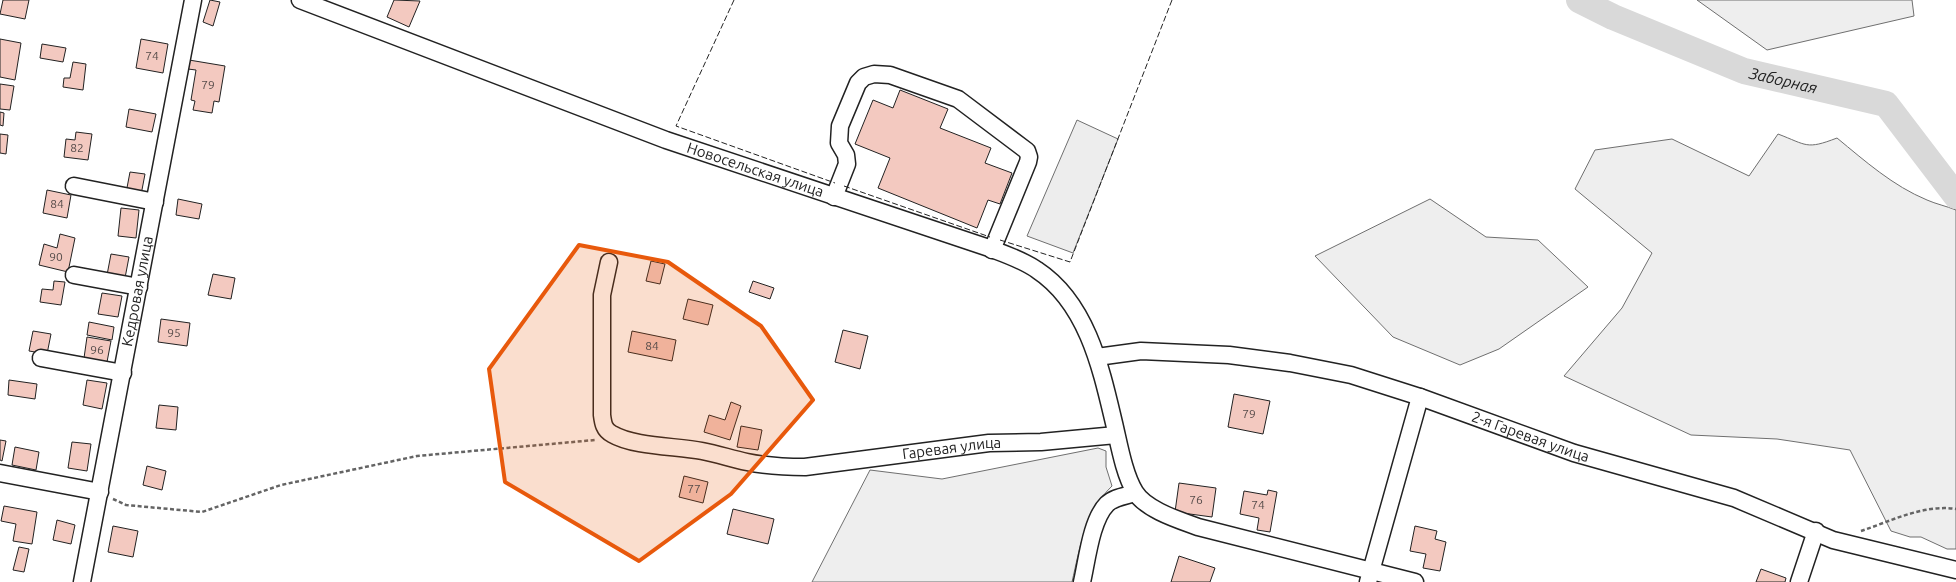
<svg xmlns="http://www.w3.org/2000/svg" width="1956" height="582" font-family="Ubuntu,sans-serif">
<style>
.green{fill:#eee;stroke:#6f6f6f}
.parking{fill:#ededed;stroke:#6f6f6f}
.lines{fill:none;stroke-linecap:round;stroke-linejoin:round}
.river{stroke:#d9d9d9;stroke-width:26}
.building{fill:#f3c9c0;stroke:#222}
.minor-casing{stroke:#222;stroke-width:19}
.path{stroke:#646464;stroke-width:2.5;stroke-dasharray:4 2.5;stroke-linecap:butt}
.minor{stroke:#fff;stroke-width:16}
.fence{stroke:#222;stroke-width:1;stroke-dasharray:6 2.5;stroke-linecap:butt}
.marked{fill:#e8590c;fill-opacity:0.2;stroke:#e8590c;stroke-width:4;stroke-linejoin:round}
.labels{text-anchor:middle;stroke-width:4;stroke-linejoin:round;paint-order:stroke}
.number-label{font-size:12px;fill:#564c4a}
.street-label{font-size:15px;fill:#222;stroke:#fff}
.water-label{font-size:16px;font-style:italic;fill:#222;stroke:#fff}
</style>
<rect width="100%" height="100%" fill="#fff"/>
<path class="green" d="M1697,0H1912L1914,16L1767,50Z
M1778,134C1807,145 1806,150 1837,138C1865,161 1893,186 1927,200C1936,204 1946,206 1956,210V549H1947L1921,537H1910L1891,531L1850,450L1777,439L1691,435L1564,376L1622,308L1652,253L1575,189L1595,150L1672,139L1749,176Z
M1430,199L1486,237L1538,240L1588,287L1499,349L1460,365L1393,337L1315,256Z
M1098,448L1106,451V467L1112,486C1085,512 1080,547 1072,582H812L870,470L942,479Z"/>
<path class="parking" d="M1077,120L1118,139L1073,253L1027,236Z"/>
<g class="lines">
<path class="river" id="s1" d="M1579,0L1613,17L1744,71L1886,104L1956,196"/>
</g>
<path class="building" d="M3,0H29L25,19L0,14Z
M210,0L220,2L213,26L203,22Z
M394,0L420,1L409,27L387,17Z
M0,39L21,43L15,80L0,77Z
M141,39L168,44L163,73L136,68Z
M42,44L66,48L63,62L40,58Z
M189,60L225,66L219,102L214,101L212,113L193,110L195,101L191,100L196,70L188,69Z
M73,62L86,64L83,90L63,87L64,78H70Z
M0,84L14,86L10,110L0,109Z
M900,90L948,109L940,128L991,148L985,163L1012,173L1000,204L988,200L977,228L878,188L890,158L855,144L873,100L893,108Z
M129,109L156,114L152,132L126,127Z
M0,112L4,113L3,126L0,125Z
M76,132L92,134L88,160L64,157L66,139L75,140Z
M0,134L8,135L6,154L0,153Z
M130,172L145,174L141,195L126,193Z
M47,190L71,195L67,218L43,213Z
M178,199L202,204L199,219L176,215Z
M121,208L139,210L136,238L118,236Z
M60,234L75,238L68,272L39,265L44,244L57,248Z
M111,254L129,257L125,278L107,275Z
M651,261L665,264L660,284L646,281Z
M213,274L235,278L231,299L208,295Z
M54,281L65,282L61,305L40,302L42,289L53,290Z
M753,281L774,288L770,299L749,292Z
M102,293L122,296L118,317L98,314Z
M688,299L713,305L708,325L683,319Z
M161,319L190,323L187,346L158,342Z
M89,322L114,327L112,340L87,335Z
M843,330L868,336L860,369L835,362Z
M33,331L51,334L47,354L29,351Z
M632,331L676,340L672,361L628,352Z
M87,337L111,341L107,362L84,358Z
M9,380L37,384L35,399L8,395Z
M87,380L107,383L102,409L83,405Z
M1234,394L1270,401L1263,434L1228,427Z
M731,402L741,406L730,440L704,432L709,415L725,420Z
M159,405L178,407L176,430L156,428Z
M741,426L762,430L758,450L737,447Z
M0,440L6,441L2,461L0,460Z
M72,442L91,444L87,471L68,468Z
M15,447L39,452L36,470L12,465Z
M147,466L166,471L162,490L143,485Z
M684,476L708,482L703,503L679,497Z
M1179,483L1216,488L1212,517L1175,512Z
M1268,490L1277,492L1270,532L1257,530L1259,518L1240,514L1244,491L1267,495Z
M4,506L37,512L32,544L13,541L16,524L1,521Z
M733,509L774,519L768,544L727,534Z
M57,520L75,525L71,544L53,540Z
M113,526L138,531L133,557L108,552Z
M1415,526L1437,531L1435,539L1446,542L1440,571L1423,568L1426,554L1410,551Z
M19,547L29,549L24,572L13,570Z
M1179,556L1215,568L1210,582H1171Z
M1761,569L1786,578L1785,582H1756Z"/>
<g class="lines">
<defs>
<g id="minor">
<path id="s2" d="M300,0L666,140L989,248C1005,254 1023,260 1037,270C1087,303 1101,368 1114,423C1119,444 1124,474 1135,492C1146,510 1179,520 1198,527L1415,582"/>
<path d="M74,186L155,202"/>
<path d="M834,197L847,164L846,155L839,143L840,126L858,83L864,77L874,74L890,75L958,99L1027,151L1029,157L1028,162L992,250"/>
<path id="s3" d="M609,262L602,295V415C603,423 604,430 612,434C634,447 677,446 702,451C718,454 732,459 747,462C766,466 785,467 805,467L989,443L1041,442L1116,435"/>
<path d="M74,275L139,287"/>
<path id="s4" d="M1097,357L1141,351L1229,355L1290,363L1351,375L1420,397L1574,453L1734,498L1833,540L1956,570"/>
<path d="M41,358L123,373"/>
<path d="M0,473L100,492"/>
<path id="s5" d="M82,582L193,0"/>
<path d="M1082,582C1087,561 1091,520 1107,504C1114,497 1126,496 1135,493"/>
<path d="M1368,582L1420,397"/>
<path d="M1799,582L1816,531"/>
</g>
</defs>
<use href="#minor" class="minor-casing"/>
<path class="path" d="M113,499L126,505L202,512L281,485L417,456L595,440
M1861,531C1891,521 1924,504 1956,509"/>
<use href="#minor" class="minor"/>
<path class="fence" d="M734,0L676,126L835,183
M844,186L990,237
M1000,240L1070,262L1172,0"/>
</g>
<path class="marked" d="M579,245L668,262L761,326L813,400L731,494L639,561L505,482L489,369Z"/>
<g class="labels">
<g class="number-label">
<text x="152" y="60">74</text>
<text x="208" y="89">79</text>
<text x="77" y="152">82</text>
<text x="57" y="208">84</text>
<text x="56" y="261">90</text>
<text x="174" y="337">95</text>
<text x="652" y="350">84</text>
<text x="97" y="354">96</text>
<text x="1249" y="418">79</text>
<text x="694" y="493">77</text>
<text x="1196" y="504">76</text>
<text x="1258" y="509">74</text>
</g>
<g class="street-label">
<text dy="5" stroke="none"><textPath href="#s2" startOffset="486">Новосельская улица</textPath></text>
<text dy="5" stroke="none"><textPath href="#s5" startOffset="296">Кедровая улица</textPath></text>
<text dy="5" stroke="none"><textPath href="#s4" startOffset="446">2-я Гаревая улица</textPath></text>
<text dy="5" stroke="none"><textPath href="#s3" startOffset="521">Гаревая улица</textPath></text>
</g>
<g class="water-label">
<text dy="6" stroke="none"><textPath href="#s1" startOffset="220">Заборная</textPath></text>
</g>
</g>
</svg>
